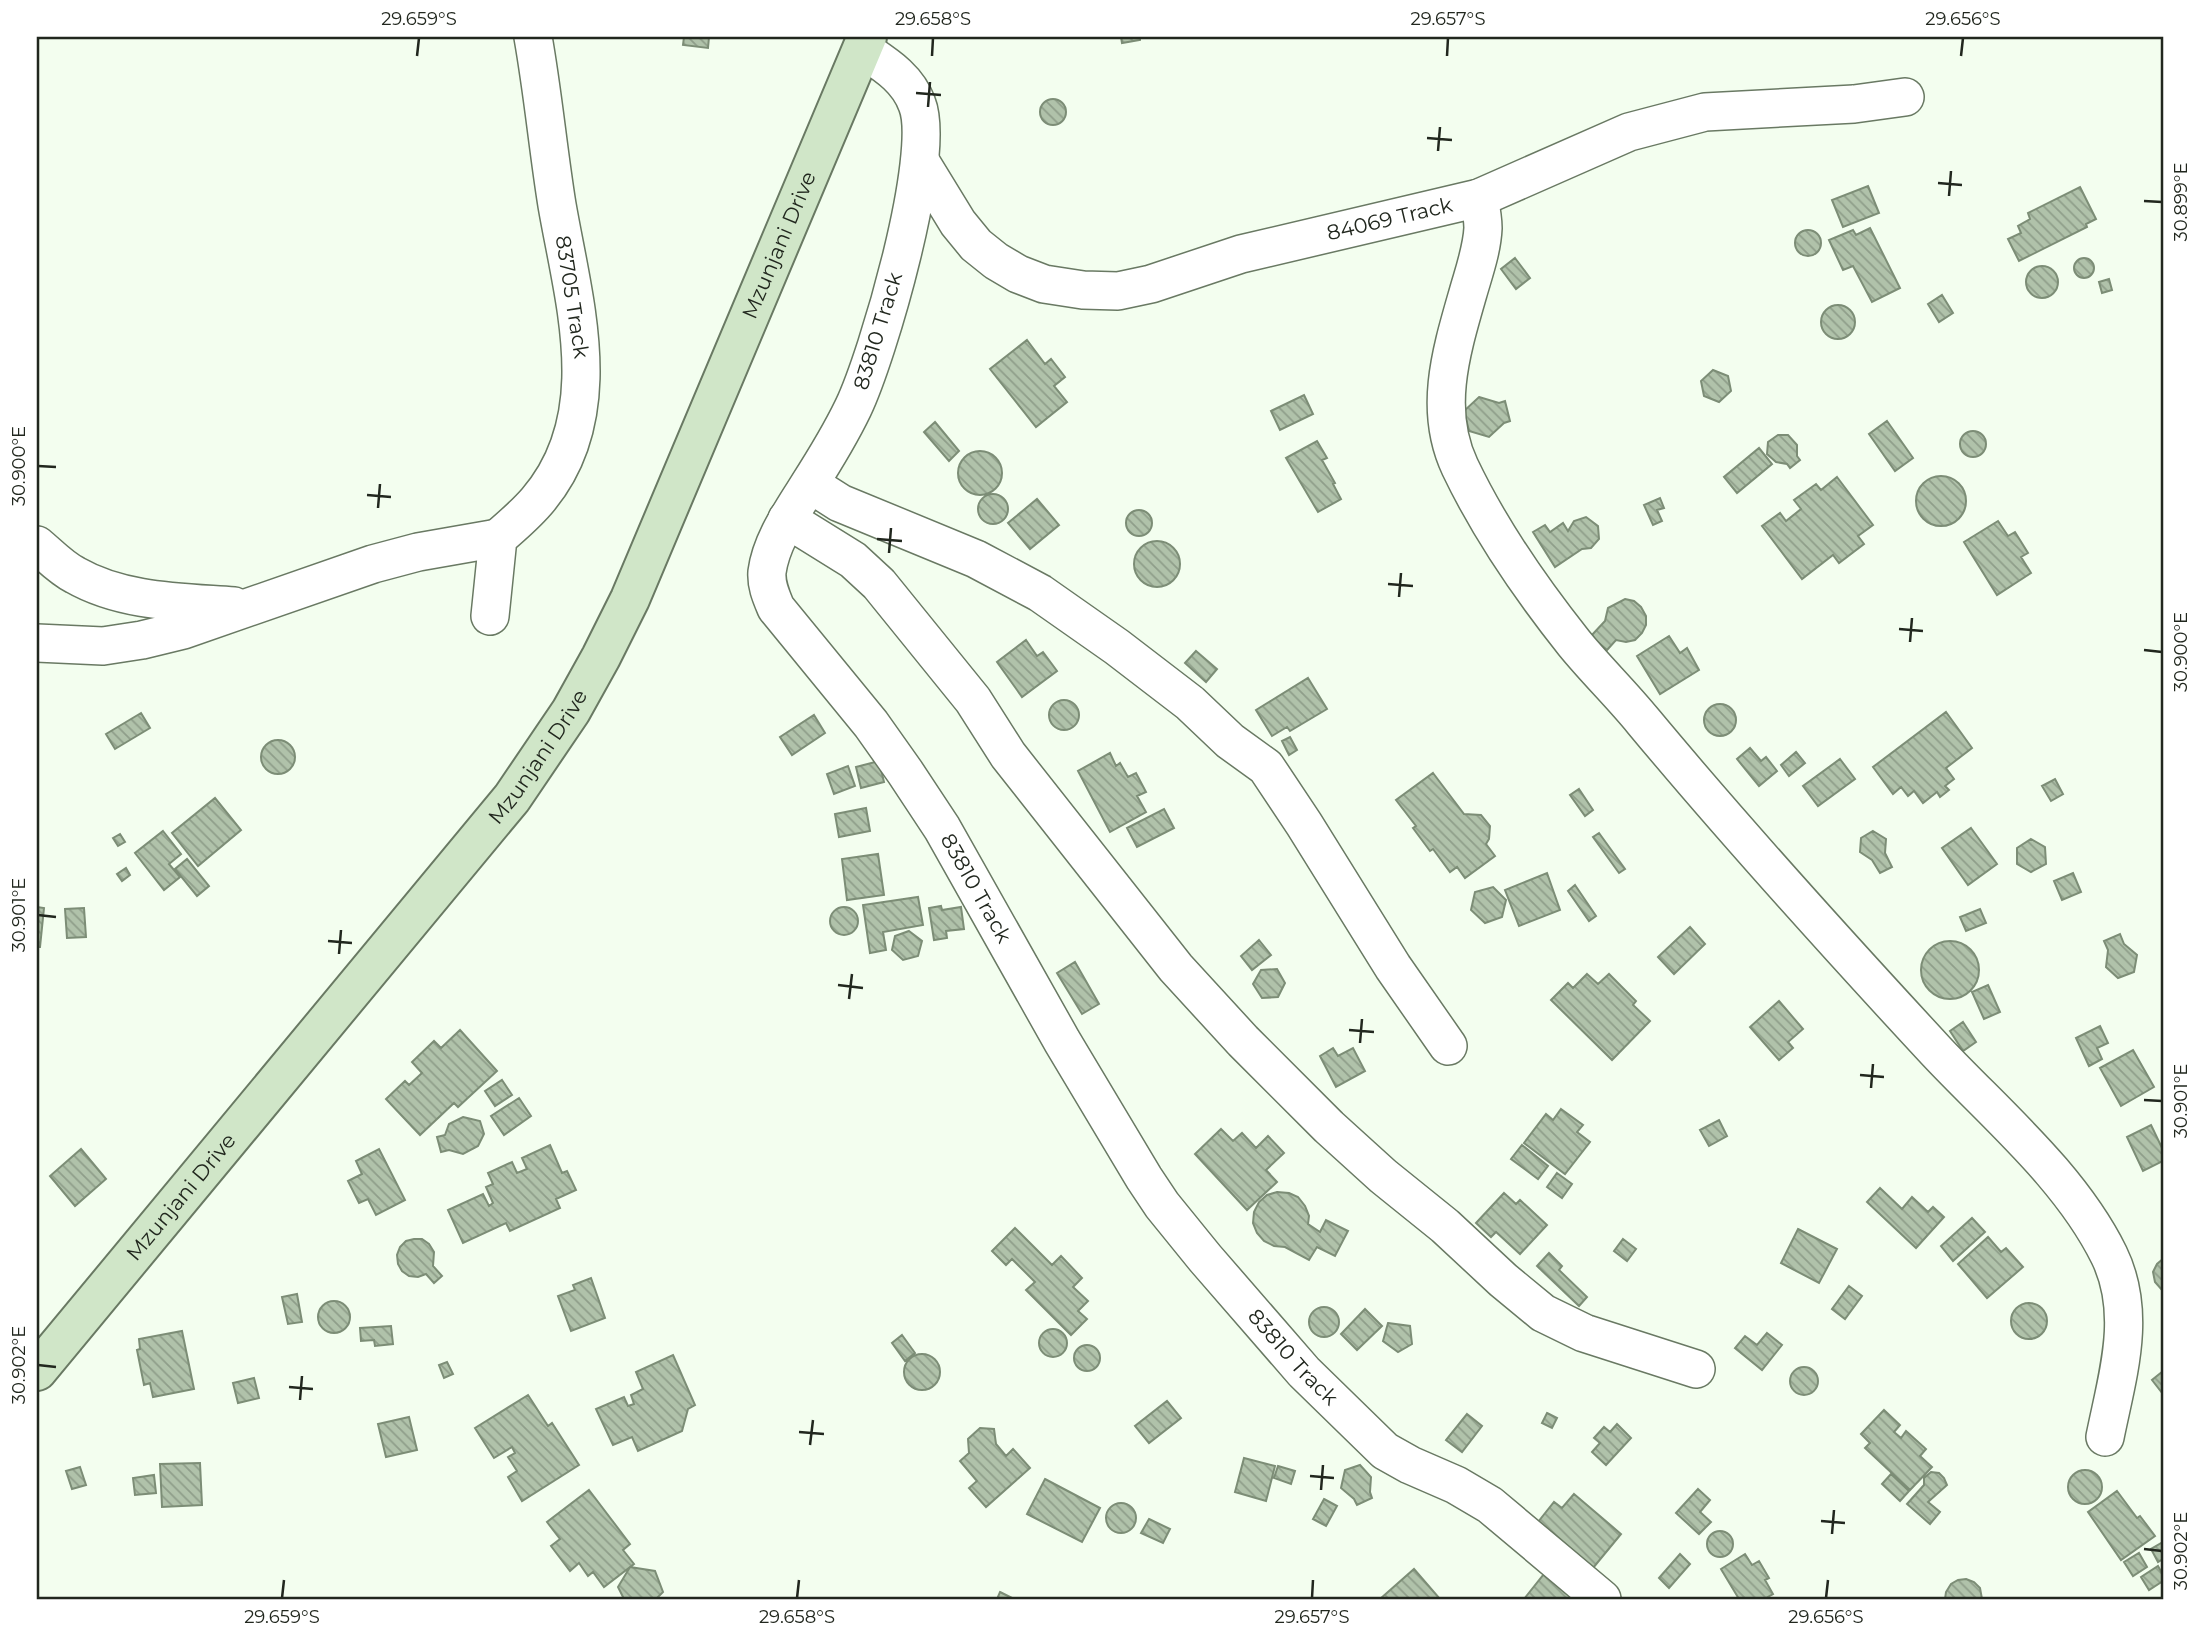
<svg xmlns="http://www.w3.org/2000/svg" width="2200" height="1636" font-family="Montserrat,sans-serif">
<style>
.building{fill:url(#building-back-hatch);stroke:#7c8d76;stroke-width:2}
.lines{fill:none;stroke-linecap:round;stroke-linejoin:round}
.street-casing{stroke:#697963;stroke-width:40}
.secondary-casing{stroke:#697963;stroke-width:42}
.street{stroke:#fff;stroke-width:37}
.secondary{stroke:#d0e6c8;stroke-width:38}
.ticks{fill:none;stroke:#21271e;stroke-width:2.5}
.labels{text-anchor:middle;stroke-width:6;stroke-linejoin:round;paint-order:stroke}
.street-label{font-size:21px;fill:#21271e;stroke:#fff}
.neatline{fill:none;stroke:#21271e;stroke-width:2.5}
.ticks-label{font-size:18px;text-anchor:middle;fill:#21271e}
</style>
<defs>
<pattern id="building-back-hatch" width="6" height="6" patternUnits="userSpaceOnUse" patternTransform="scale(1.75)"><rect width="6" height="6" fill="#b0c2aa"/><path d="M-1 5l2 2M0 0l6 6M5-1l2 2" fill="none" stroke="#8f9e8a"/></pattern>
</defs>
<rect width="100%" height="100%" fill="#f3feef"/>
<path class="building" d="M684,37H709L708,48L683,45Z
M1121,37H1140V40L1122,43Z
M1040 112a13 13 0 1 1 26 0a13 13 0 1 1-26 0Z
M1868,186L1879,213L1843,227L1832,200Z
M2080,187L2096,219L2086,224L2087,227L2019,261L2008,239L2021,233L2018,226L2030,219L2028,213Z
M1870,228L1900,288L1872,302L1853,266L1843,270L1829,240L1853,230L1856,235Z
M1795 243a13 13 0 1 1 26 0a13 13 0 1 1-26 0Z
M2074 268a10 10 0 1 1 20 0a10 10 0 1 1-20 0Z
M1515,258L1530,278L1516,289L1501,269Z
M2026 282a16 16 0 1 1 32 0a16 16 0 1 1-32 0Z
M2109,279L2112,290L2102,293L2099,282Z
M1942,295L1953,313L1939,322L1928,304Z
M1821 322a17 17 0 1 1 34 0a17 17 0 1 1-34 0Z
M1027,340L1045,364L1051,359L1065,377L1054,386L1067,402L1036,427L990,369Z
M1713,370L1728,376L1731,391L1719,402L1704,396L1701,381Z
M1304,395L1313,414L1280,430L1271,411Z
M1479,397L1499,403L1505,401L1510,421L1504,423L1489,437L1469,431L1464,411Z
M1887,421L1913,458L1895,471L1869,434Z
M935,422L959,451L949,461L924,432Z
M1960 444a13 13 0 1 1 26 0a13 13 0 1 1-26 0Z
M1778,435H1788L1797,445V456L1800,460L1790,468L1787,464L1776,462L1767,454L1768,442Z
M1317,441L1327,458L1322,460L1335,483L1333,484L1341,499L1318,512L1286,458Z
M1759,448L1772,464L1737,493L1724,477Z
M958 473a22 22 0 1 1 44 0a22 22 0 1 1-44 0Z
M1916 501a25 25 0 1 1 50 0a25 25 0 1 1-50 0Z
M1837,477L1873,525L1858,536L1864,544L1839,563L1833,555L1802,579L1762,526L1780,513L1786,521L1801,509L1794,500L1816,484L1821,490Z
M978 509a15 15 0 1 1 30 0a15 15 0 1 1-30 0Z
M1660,498L1664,508L1657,510L1662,521L1653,525L1644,505Z
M1037,499L1059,525L1030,549L1008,523Z
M1126 523a13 13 0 1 1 26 0a13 13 0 1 1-26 0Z
M1586,517L1598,526L1599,539L1591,548L1582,549L1555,567L1533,532L1545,525L1550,532L1563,523L1568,531L1574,521Z
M1998,521L2008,536L2015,532L2028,553L2021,557L2031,573L1997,595L1964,542Z
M1134 564a23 23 0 1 1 46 0a23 23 0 1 1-46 0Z
M1625,599L1634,601L1641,607L1646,616V625L1642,633L1635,640L1626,642L1616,640L1607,650L1591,636L1605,621L1608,608Z
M1669,636L1680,653L1687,648L1699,670L1660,694L1637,656Z
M1026,640L1037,656L1043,652L1057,671L1022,697L997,662Z
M1196,651L1217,669L1206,682L1185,663Z
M1308,678L1327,709L1290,731L1287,727L1272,736L1256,710Z
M1049 715a15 15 0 1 1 30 0a15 15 0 1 1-30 0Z
M1704 720a16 16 0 1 1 32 0a16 16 0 1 1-32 0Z
M1946,712L1972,748L1946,768L1954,779L1945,786L1949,790L1940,797L1937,792L1923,803L1914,791L1908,796L1901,787L1893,794L1873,767Z
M141,713L150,728L115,749L106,734Z
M814,715L825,733L792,755L780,737Z
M1290,737L1297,750L1289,755L1282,741Z
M261 757a17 17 0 1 1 34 0a17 17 0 1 1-34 0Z
M1750,748L1761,761L1766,757L1777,771L1759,786L1737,759Z
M1796,752L1805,763L1789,776L1781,765Z
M1110,753L1116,766L1120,763L1128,777L1136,773L1146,792L1137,796L1146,812L1110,832L1078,771Z
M1840,759L1855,779L1818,806L1803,786Z
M879,761L884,782L861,788L856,767Z
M848,766L855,786L834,794L827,774Z
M1433,773L1464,814L1481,815L1490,826L1489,839L1486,844L1495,856L1465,878L1457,867L1450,872L1433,849L1430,851L1413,828L1416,826L1396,800Z
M2055,779L2063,794L2051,801L2042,786Z
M1579,789L1593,810L1585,816L1570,795Z
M215,798L241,830L198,866L172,833Z
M866,808L870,831L839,837L835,814Z
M1164,809L1174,828L1137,847L1127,828Z
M1971,828L1997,864L1968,885L1942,848Z
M163,831L181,854L169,864L180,877L164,890L135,853Z
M1873,831L1886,839L1885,853L1892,867L1880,873L1872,860L1860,852L1861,838Z
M1599,833L1625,869L1619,873L1593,837Z
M120,834L125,842L118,846L113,838Z
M2031,839L2045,847L2046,864L2031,872L2017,864V848Z
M878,854L884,895L847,900L842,859Z
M187,859L209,886L197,896L175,869Z
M126,868L130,875L122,881L117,874Z
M1547,873L1560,910L1519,926L1505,890Z
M2073,873L2081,892L2062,900L2054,881Z
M1575,885L1596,916L1589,921L1568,891Z
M1493,887L1506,900L1502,917L1485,923L1471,910L1475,892Z
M918,897L923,925L883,932L886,950L870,953L863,905Z
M941,906L942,910L961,907L964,929L946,931L947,938L934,940L929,908Z
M830 921a14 14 0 1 1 28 0a14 14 0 1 1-28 0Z
M37,907L44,908L40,947H37Z
M84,908L86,937L67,938L65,909Z
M1980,909L1986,923L1966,931L1960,917Z
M1690,927L1705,944L1674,974L1658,957Z
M909,931L922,941L918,956L903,960L892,950L895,936Z
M2120,934L2124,944L2137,955L2134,972L2118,978L2106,967L2108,950L2104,941Z
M1259,940L1271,955L1252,970L1241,956Z
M1921 970a29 29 0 1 1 58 0a29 29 0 1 1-58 0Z
M1075,962L1099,1004L1082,1014L1057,973Z
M1277,969L1285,983L1278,997L1262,998L1253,984L1261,970Z
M1587,974L1598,984L1609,974L1636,1001L1633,1005L1650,1021L1612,1060L1551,1000L1568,983L1573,988Z
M1988,985L2000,1012L1984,1019L1972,992Z
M1779,1001L1803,1029L1788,1042L1793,1048L1779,1060L1750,1027Z
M1963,1022L1976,1042L1963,1051L1950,1031Z
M2100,1026L2108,1043L2097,1048L2102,1059L2089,1066L2076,1038Z
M460,1030L497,1071L458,1107L454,1103L420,1135L386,1099L405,1081L409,1085L422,1073L412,1062L434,1041L441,1048Z
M1333,1048L1338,1056L1353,1048L1365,1071L1336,1087L1320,1056Z
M2133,1050L2154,1087L2121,1106L2100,1068Z
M502,1080L512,1095L495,1106L485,1091Z
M519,1098L531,1116L504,1135L491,1116Z
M1561,1109L1583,1125L1577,1132L1590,1142L1565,1174L1524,1143L1546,1114L1553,1120Z
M463,1117L480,1121L484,1134L478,1146L463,1154L449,1150L441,1152L437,1137L445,1135L449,1124Z
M1719,1120L1727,1136L1709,1146L1700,1130Z
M2151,1125L2163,1150V1161L2143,1171L2127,1137Z
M1221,1129L1233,1141L1242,1133L1256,1148L1268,1136L1284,1153L1266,1170L1277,1182L1247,1210L1195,1154Z
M550,1145L562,1173L567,1171L576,1190L556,1199L560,1208L510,1231L506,1223L463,1243L448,1210L483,1194L489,1206L493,1203L486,1187L493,1184L488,1173L512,1162L517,1173L527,1169L522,1158Z
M1522,1145L1548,1166L1538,1179L1511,1159Z
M81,1149L106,1179L75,1206L50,1176Z
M379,1149L405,1200L376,1215L368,1199L359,1203L348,1181L362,1174L356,1161Z
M1557,1173L1572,1184L1562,1198L1547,1187Z
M1880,1188L1902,1209L1912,1197L1928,1212L1933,1207L1944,1217L1916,1248L1867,1202Z
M1277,1192L1289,1193L1298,1197L1305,1206L1309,1216L1308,1224L1320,1232L1326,1220L1348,1231L1335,1256L1317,1247L1309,1260L1285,1247L1274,1246L1264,1241L1257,1233L1253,1223L1254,1212L1259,1202L1267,1195Z
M1504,1193L1516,1204L1520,1200L1547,1225L1520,1254L1496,1232L1491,1237L1476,1223Z
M1972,1218L1985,1232L1953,1261L1941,1246Z
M1015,1228L1052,1265L1061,1256L1082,1278L1073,1287L1088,1301L1078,1311L1087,1319L1071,1335L1026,1290L1035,1282L1012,1259L1006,1265L992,1251Z
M1798,1229L1837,1249L1819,1283L1781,1263Z
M1988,1237L2001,1252L2006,1248L2023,1267L1987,1298L1958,1264Z
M414,1239H422L429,1244L434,1252L433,1266L442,1276L434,1283L426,1274L418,1277L409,1276L402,1271L398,1264L397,1255L400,1247L406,1241Z
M1623,1239L1636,1249L1627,1261L1614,1251Z
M1549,1253L1562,1266L1559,1270L1587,1297L1579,1306L1537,1266Z
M2163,1259V1291L2155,1282L2153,1272L2157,1264Z
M591,1278L605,1318L571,1331L558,1296L575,1290L573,1285Z
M1849,1286L1862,1296L1845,1319L1832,1309Z
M297,1294L302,1322L288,1324L282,1297Z
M318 1317a16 16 0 1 1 32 0a16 16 0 1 1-32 0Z
M2011 1321a18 18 0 1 1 36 0a18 18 0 1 1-36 0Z
M1309 1322a15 15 0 1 1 30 0a15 15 0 1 1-30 0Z
M1365,1309L1382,1326L1357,1350L1341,1334Z
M1388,1323L1410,1326L1412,1344L1398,1352L1383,1341Z
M391,1326L393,1344L375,1346L374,1340L361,1341L360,1328Z
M1039 1343a14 14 0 1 1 28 0a14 14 0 1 1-28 0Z
M182,1331L194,1389L153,1397L150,1383L144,1385L137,1350L140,1349L139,1339Z
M1767,1333L1782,1345L1762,1370L1735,1348L1745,1336L1757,1345Z
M902,1335L915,1353L905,1361L892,1343Z
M1074 1358a13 13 0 1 1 26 0a13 13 0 1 1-26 0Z
M904 1372a18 18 0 1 1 36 0a18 18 0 1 1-36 0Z
M673,1355L695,1405L688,1409L682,1431L638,1451L632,1437L613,1445L596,1409L624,1397L628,1406L634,1404L631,1395L643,1389L636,1372Z
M447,1362L453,1374L444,1378L439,1365Z
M1790 1381a14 14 0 1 1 28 0a14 14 0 1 1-28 0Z
M2163,1371V1394L2152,1380Z
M254,1378L259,1398L238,1403L233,1383Z
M528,1395L548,1426L552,1423L579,1465L522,1501L508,1477L517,1471L508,1457L515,1453L512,1447L494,1458L475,1428Z
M1167,1401L1181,1418L1149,1443L1135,1426Z
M1884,1410L1900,1425L1894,1432L1901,1438L1906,1431L1926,1449L1920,1456L1932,1467L1910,1490L1865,1448L1870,1443L1861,1434Z
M1547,1413L1557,1418L1552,1428L1542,1423Z
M1467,1414L1482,1426L1462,1452L1446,1440Z
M409,1417L417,1450L386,1457L378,1424Z
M1617,1424L1631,1438L1606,1465L1592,1452L1600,1443L1594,1438L1604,1427L1610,1432Z
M980,1428L994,1429L996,1444L1006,1456L1013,1449L1030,1468L986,1507L969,1488L977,1481L960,1461L969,1453L968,1439Z
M1244,1458L1275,1466L1266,1501L1235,1492Z
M200,1463L202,1505L162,1507L160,1464Z
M1360,1465L1371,1477L1370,1492L1372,1498L1357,1505L1354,1499L1341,1488L1345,1470Z
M1278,1466L1295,1471L1291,1484L1274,1478Z
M80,1467L86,1485L72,1489L66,1471Z
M2068 1487a17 17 0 1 1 34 0a17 17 0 1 1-34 0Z
M1931,1472L1939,1473L1944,1478L1947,1485L1928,1502L1940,1512L1930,1524L1907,1504L1924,1485V1478Z
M1891,1474L1909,1491L1900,1501L1882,1484Z
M154,1475L156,1493L135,1495L133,1478Z
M1045,1479L1100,1508L1082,1542L1027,1514Z
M1698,1489L1710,1500L1700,1512L1711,1522L1699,1534L1676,1513Z
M589,1490L630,1544L623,1550L634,1564L604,1587L593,1572L588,1576L579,1563L570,1571L551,1546L560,1539L547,1522Z
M2117,1491L2137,1518L2140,1516L2155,1536L2121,1560L2088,1512Z
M1574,1494L1621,1534L1593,1568L1538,1522L1554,1502L1562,1508Z
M1324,1499L1337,1506L1326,1526L1313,1519Z
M1106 1518a15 15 0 1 1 30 0a15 15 0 1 1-30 0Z
M1149,1519L1170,1529L1163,1543L1141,1533Z
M1707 1544a13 13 0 1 1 26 0a13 13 0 1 1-26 0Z
M2163,1542V1559L2158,1562L2151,1549Z
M2139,1553L2147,1567L2133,1576L2124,1562Z
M1680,1554L1690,1564L1669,1588L1659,1578Z
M1745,1554L1752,1565L1759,1561L1769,1578L1765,1580L1773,1594L1764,1599H1739L1721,1569Z
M2158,1566L2163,1575V1581L2149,1590L2141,1577Z
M630,1567L655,1571L663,1592L656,1599H624L618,1587Z
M1414,1569L1440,1599H1380Z
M1544,1574L1576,1599H1524Z
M1966,1579L1974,1582L1980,1588L1982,1599H1945L1946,1592L1951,1584L1958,1580Z
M1000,1592L1014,1599H997Z"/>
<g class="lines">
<defs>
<g id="street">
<path id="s1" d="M862,49C884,64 907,77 917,104C937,154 878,356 853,408C840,435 824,461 808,486C792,512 771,541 767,572C766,585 771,596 776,608L871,724L905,772L942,828L1062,1041L1144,1178L1162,1205L1205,1258L1304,1372L1385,1451L1410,1465L1456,1485L1490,1505L1602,1599"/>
<path id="s2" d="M920,161L958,223L976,245L996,261L1018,274L1044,284L1083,290L1118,291L1151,284L1241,254L1479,198L1629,132L1705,112L1854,104L1905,97"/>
<path d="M1479,198C1481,208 1483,218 1483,228C1482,250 1474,272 1468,293C1451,352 1433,410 1460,467C1490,530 1531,589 1574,643C1596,670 1621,694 1643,721C1737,834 1836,943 1936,1051C1995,1114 2070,1176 2109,1255C2138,1314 2117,1377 2105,1437"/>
<path d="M810,484L840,503L976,559L1040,593L1117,647L1190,703L1230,741L1266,767L1304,824L1393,967L1448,1046"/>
<path d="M787,519L853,560L879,584L973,700L1008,755L1176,968L1243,1041L1329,1127L1383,1176L1445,1226L1503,1280L1543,1313L1584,1333L1696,1369"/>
<path d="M37,545C49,555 61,568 75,575C122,602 181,602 234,606"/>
<path d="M490,616L498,538C512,526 525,515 537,501C610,416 574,303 557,205C548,149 543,93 533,37"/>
<path d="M37,643L103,646L142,640L183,630L373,564L418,552L498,538"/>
</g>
<g id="secondary">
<path id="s3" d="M37,1371L512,798L571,711L601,657L630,599L867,37"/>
</g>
</defs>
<use href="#street" class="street-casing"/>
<use href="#secondary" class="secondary-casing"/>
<use href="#street" class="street"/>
<use href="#secondary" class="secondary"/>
</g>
<path class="ticks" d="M417,56L419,38M932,56L933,38M1447,56L1448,38M1961,56L1963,38M916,93L941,95M928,107L930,82M1427,138L1452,140M1438,151L1440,127M1938,183L1962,185M1949,196L1951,171M2144,201L2162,202M38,466L56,467M367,495L391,497M378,508L380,484M877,539L902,541M889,553L891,528M1388,584L1413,586M1399,597L1401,573M1899,629L1923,631M1910,642L1912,618M2144,650L2162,652M38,915L56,917M328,941L352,943M339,954L341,930M838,985L863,988M849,999L852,974M1349,1030L1374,1032M1360,1043L1362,1019M1860,1075L1884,1077M1871,1088L1873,1064M2144,1100L2162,1101M38,1365L56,1367M289,1387L313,1389M300,1400L302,1376M799,1432L824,1434M810,1445L813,1420M1310,1476L1334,1478M1321,1490L1323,1465M1821,1521L1845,1523M1832,1534L1834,1510M2144,1549L2162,1551M282,1598L284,1580M797,1598L799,1580M1312,1598L1313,1580M1826,1598L1828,1580"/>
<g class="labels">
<g class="street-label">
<text dy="7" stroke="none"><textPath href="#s2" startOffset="536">84069 Track</textPath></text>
<text dy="7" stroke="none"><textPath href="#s3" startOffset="1360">Mzunjani Drive</textPath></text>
<text transform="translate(572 297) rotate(81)" y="7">83705 Track</text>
<text transform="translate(878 331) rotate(-73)" y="7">83810 Track</text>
<text dy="7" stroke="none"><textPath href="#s3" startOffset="793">Mzunjani Drive</textPath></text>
<text dy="7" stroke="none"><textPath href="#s1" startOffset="962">83810 Track</textPath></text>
<text dy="7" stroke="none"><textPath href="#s3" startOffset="226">Mzunjani Drive</textPath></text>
<text dy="7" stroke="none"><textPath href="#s1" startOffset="1530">83810 Track</textPath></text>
</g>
</g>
<rect width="2200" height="1636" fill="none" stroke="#ffffff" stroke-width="77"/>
<rect x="38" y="38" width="2124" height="1560" class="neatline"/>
<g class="ticks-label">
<text x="419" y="25">29.659°S</text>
<text x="933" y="25">29.658°S</text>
<text x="1448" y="25">29.657°S</text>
<text x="1963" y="25">29.656°S</text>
<text transform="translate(2181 202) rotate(-90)" y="6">30.899°E</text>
<text transform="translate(19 466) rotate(-90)" y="6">30.900°E</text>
<text transform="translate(2181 652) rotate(-90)" y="6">30.900°E</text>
<text transform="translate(19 915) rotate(-90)" y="6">30.901°E</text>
<text transform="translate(2181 1101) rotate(-90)" y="6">30.901°E</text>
<text transform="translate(19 1365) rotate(-90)" y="6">30.902°E</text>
<text transform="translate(2181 1551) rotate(-90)" y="6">30.902°E</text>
<text x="282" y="1623">29.659°S</text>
<text x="797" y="1623">29.658°S</text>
<text x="1312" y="1623">29.657°S</text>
<text x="1826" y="1623">29.656°S</text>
</g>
</svg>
